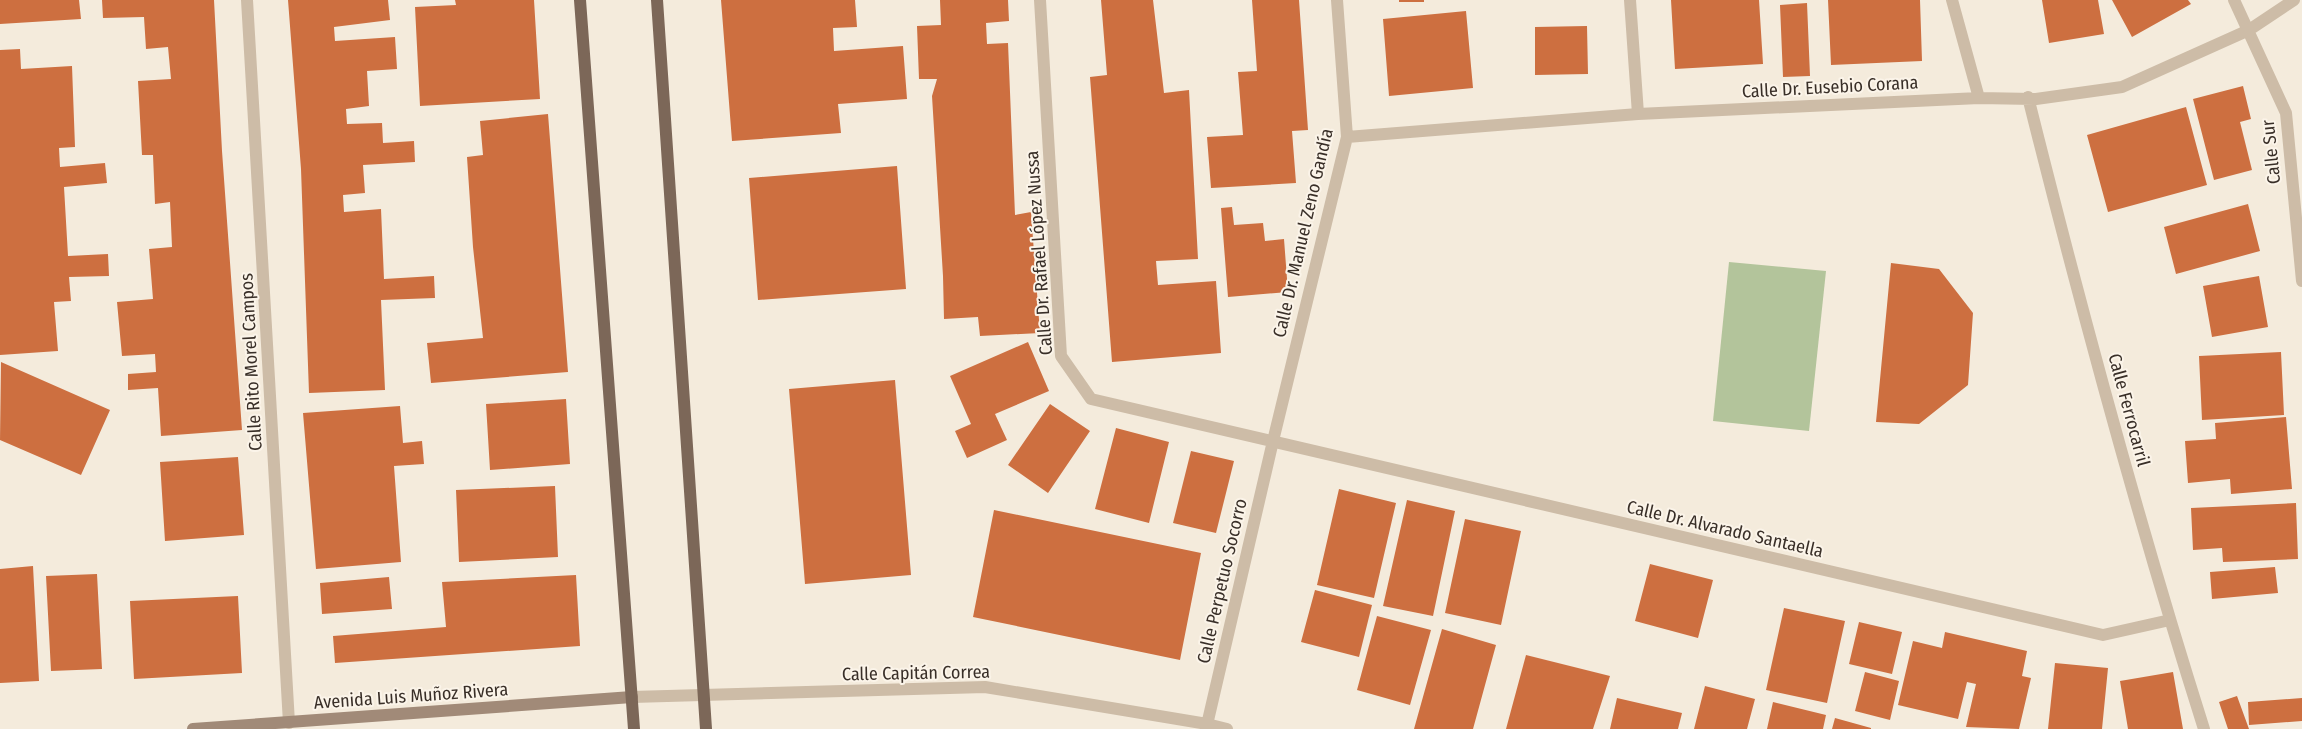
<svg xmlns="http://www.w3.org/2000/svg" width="2302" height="729" font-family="'Fira Sans Condensed',sans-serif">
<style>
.green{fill:#b3c49b}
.building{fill:#cd6f40}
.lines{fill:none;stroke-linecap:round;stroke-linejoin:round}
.street{stroke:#cdbca7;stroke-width:12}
.secondary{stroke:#a18a78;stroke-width:12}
.primary{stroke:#7c6758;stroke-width:12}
.labels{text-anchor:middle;stroke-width:4;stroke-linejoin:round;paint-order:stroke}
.street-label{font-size:18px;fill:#392f28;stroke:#fbf4e9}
</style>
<rect width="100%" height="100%" fill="#f4ebdc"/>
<path class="green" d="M1729,262L1826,271L1809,431L1713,421Z"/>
<path class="building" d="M0,0H79L81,19L0,24Z
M102,0H214L222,151L242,430L161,436L158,388L128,390V374L156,372L155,354L122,356L117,302L153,299L149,249L172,247L170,202L155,204L153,155H142L138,81L171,79L168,47L146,49L144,17L103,18Z
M288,0H388L390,20L334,27L335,41L395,37L397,69L367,71L369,106L346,109L347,124L382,123L383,143L414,141L415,162L363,165L365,193L343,195L344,212L381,209L384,279L434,276L435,298L381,300L385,390L309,393L301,169Z
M455,0H534L540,99L420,106L415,7L456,5Z
M721,0H855L857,27L833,28L834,51L903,46L907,99L838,104L841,133L732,141Z
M940,0H1008L1009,21L986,23L987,44L1008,43L1015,215L1031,212L1040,333L980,336L978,317L944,319L943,276L932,96L937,79H919L917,26L941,25Z
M1101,0H1153L1164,93L1189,90L1198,259L1156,261L1158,285L1216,281L1221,353L1112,362L1090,77L1107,75Z
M1252,0H1299L1308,130L1292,131L1296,183L1211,188L1207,137L1243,135L1238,72L1257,71Z
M1399,0H1424V2H1399Z
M1671,0H1759L1763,64L1675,69Z
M1828,0H1920L1922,61L1831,65Z
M2042,0H2098L2104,34L2049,43Z
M2112,0H2188L2191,4L2132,37Z
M1807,3L1810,76L1783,77L1780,5Z
M1466,11L1473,88L1389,96L1383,19Z
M1587,26L1588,74L1535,75V27Z
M20,49L21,69L72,66L75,147L59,148L60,167L105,163L107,183L64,187L68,256L108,254L109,276L69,277L71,301L54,302L58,351L0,355V50Z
M2243,86L2251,119L2240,122L2252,170L2214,180L2193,99Z
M2186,107L2207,185L2108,212L2087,135Z
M548,114L568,372L431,383L427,343L483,338L473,247L467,157L483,155L480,121Z
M897,166L906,289L758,300L749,178Z
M2248,204L2260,251L2176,274L2164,227Z
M1232,207L1234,225L1263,223L1265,241L1284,239L1288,292L1228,297L1221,208Z
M1891,263L1939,269L1973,313L1968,385L1919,424L1876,422Z
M2259,276L2268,327L2212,337L2203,286Z
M1028,342L1049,391L995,414L1007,440L967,458L955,431L971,424L950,376Z
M2281,352L2284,415L2202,420L2199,356Z
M1,362L110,410L81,475L0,440Z
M895,380L911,575L805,584L789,389Z
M566,399L570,464L490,470L486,404Z
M1050,404L1090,431L1048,493L1008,465Z
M400,406L403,443L422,441L424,464L394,466L401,562L316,569L303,413Z
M2286,417L2292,489L2231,494L2230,479L2188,483L2185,441L2216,439L2215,423Z
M1116,428L1169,442L1149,523L1095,509Z
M1191,451L1234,461L1216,533L1173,523Z
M238,457L244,535L165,541L160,462Z
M555,486L558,557L459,562L456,490Z
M1339,489L1396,503L1374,598L1317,585Z
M1407,500L1455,511L1433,616L1383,606Z
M2296,503L2298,559L2223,562L2222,548L2193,550L2191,508Z
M994,510L1201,553L1180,660L973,617Z
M1465,519L1521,531L1501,625L1445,613Z
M1650,564L1713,580L1698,638L1635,621Z
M33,566L39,681L0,683V569Z
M2275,567L2278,593L2212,599L2210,572Z
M97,574L102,669L51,671L46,576Z
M576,575L580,646L335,663L333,636L446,627L442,582Z
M389,577L392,609L322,614L320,583Z
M1315,590L1372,605L1359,657L1301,642Z
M238,596L242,673L134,679L130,601Z
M1784,608L1845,621L1827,703L1766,690Z
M1377,616L1431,630L1410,705L1357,690Z
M1859,622L1902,632L1892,674L1849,664Z
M1442,629L1496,645L1473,729H1414Z
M1945,632L2027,651L2022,676L2031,678L2019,729L1966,727L1976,684L1967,682L1958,719L1898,705L1913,641L1942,648Z
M1526,655L1610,676L1593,729H1506Z
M2055,663L2108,668L2102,729H2048Z
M1865,672L1899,681L1890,720L1855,711Z
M2173,672L2183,729H2128L2120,681Z
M1705,686L1755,699L1747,729H1694Z
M2237,696L2249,729H2228L2219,702Z
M1617,698L1682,713L1678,729H1610Z
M2302,698V721L2249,725L2248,702Z
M1773,702L1826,715L1823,729H1767Z
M1835,718L1871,728V729H1832Z"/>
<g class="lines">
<path class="street" d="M247,0L289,723
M1040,0L1061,356L1091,399L2103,635L2170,620
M1630,0L1638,114
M1952,0L1979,98
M2234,0L2286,113L2302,281
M2028,97C2081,309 2138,521 2204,729
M1347,137L1638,114L1979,98L2036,99L2122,87L2249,30L2294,0
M632,697L985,687L1207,724L1227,729
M1206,729L1273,441L1347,137L1337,0"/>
<path class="secondary" d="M193,729L632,697"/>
<path class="primary" d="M580,0L634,729
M657,0L706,729"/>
</g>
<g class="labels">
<g class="street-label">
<text transform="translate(1830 87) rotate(-3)" y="6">Calle Dr. Eusebio Corana</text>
<text transform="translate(2271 152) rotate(-96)" y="6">Calle Sur</text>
<text transform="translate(1303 233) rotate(-77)" y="6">Calle Dr. Manuel Zeno Gandía</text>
<text transform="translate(1039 253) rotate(-94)" y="6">Calle Dr. Rafael López Nussa</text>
<text transform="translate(251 362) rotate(-93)" y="6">Calle Rito Morel Campos</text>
<text transform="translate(2129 410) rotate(75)" y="6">Calle Ferrocarril</text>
<text transform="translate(1725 529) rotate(13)" y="6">Calle Dr. Alvarado Santaella</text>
<text transform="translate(1222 581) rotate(-77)" y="6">Calle Perpetuo Socorro</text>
<text transform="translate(916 673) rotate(-1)" y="6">Calle Capitán Correa</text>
<text transform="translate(411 696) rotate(-4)" y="6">Avenida Luis Muñoz Rivera</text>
</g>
</g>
</svg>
